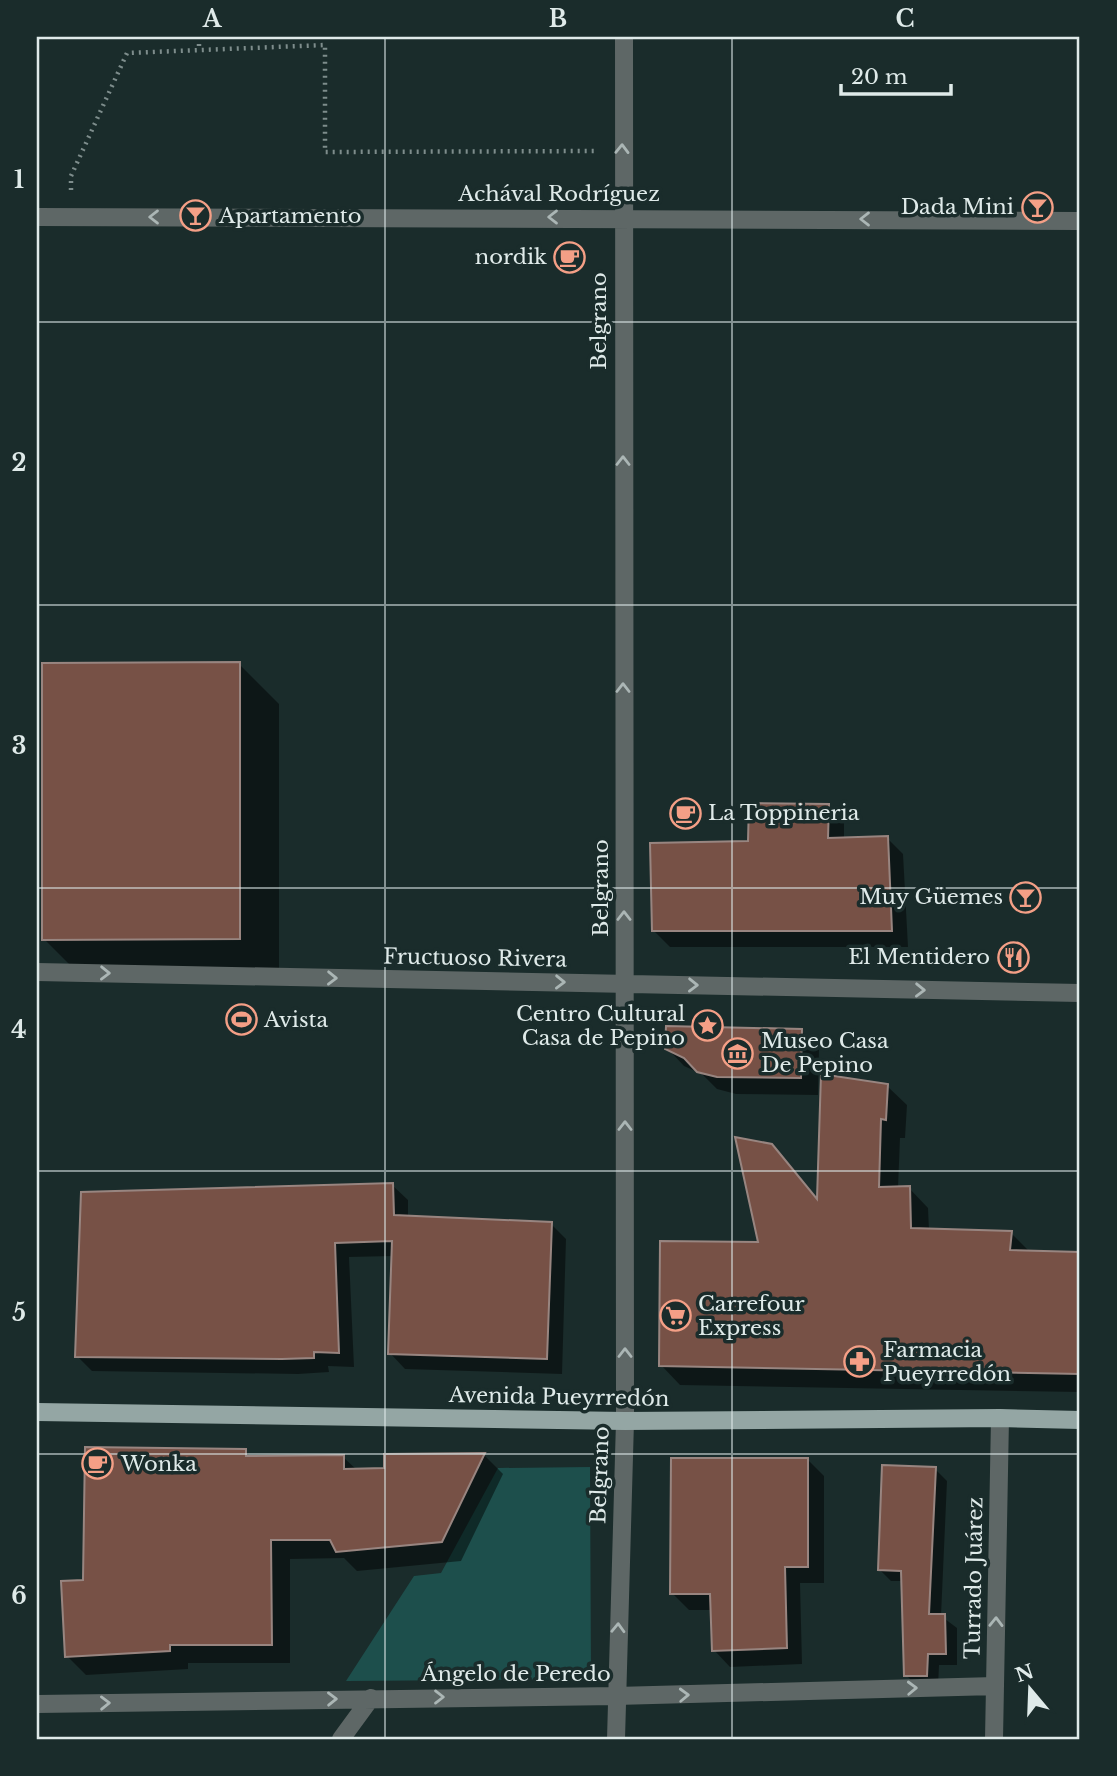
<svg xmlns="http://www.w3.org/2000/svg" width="1117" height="1776" font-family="'Libre Baskerville',serif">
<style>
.green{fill:#1d4f4c}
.shadow{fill:#0007}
.building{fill:#775146;stroke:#988580;stroke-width:2}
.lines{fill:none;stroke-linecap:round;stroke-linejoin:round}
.path{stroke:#7e8d8c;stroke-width:4.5;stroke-dasharray:2 5;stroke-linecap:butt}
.minor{stroke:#5e6766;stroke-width:18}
.major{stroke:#94a6a4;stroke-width:18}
.oneway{stroke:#abb6b5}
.grid{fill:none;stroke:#dfeae9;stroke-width:2;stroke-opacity:0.55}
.labels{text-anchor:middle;stroke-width:7;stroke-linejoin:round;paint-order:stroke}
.street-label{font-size:21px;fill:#dfeae9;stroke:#1a2c2b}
.poi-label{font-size:21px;fill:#dfeae9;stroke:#1a2c2b;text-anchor:start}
.neatline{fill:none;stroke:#dfeae9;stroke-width:2.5}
.grid-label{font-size:23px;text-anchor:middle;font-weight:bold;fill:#dfeae9}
</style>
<rect width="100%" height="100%" fill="#1a2c2b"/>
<path class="green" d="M590,1467L591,1679L346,1681L414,1576L441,1573L498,1468Z"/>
<path class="shadow" d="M239,664L279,704V978L84,979L44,939Z
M828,806L844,822V839L887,838L903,854L908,947H670L654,931L749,843Z
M801,1031L819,1049L818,1095L736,1094L717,1089L702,1074L684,1066L667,1048Z
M887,1086L907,1105L905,1138H900L898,1188H909L928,1208L929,1230L1011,1233L1030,1252L1080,1253V1392L680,1385L661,1365L760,1244L772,1146L818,1199Z
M392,1185L408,1200V1218L551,1224L566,1239L562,1374L405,1369L390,1353L393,1256L349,1257L354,1367L328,1366L329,1372L298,1374L92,1371L77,1356Z
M245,1451L252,1457H343L357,1470H386V1456L484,1455L503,1474L461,1561L357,1571L344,1558L290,1559V1663H188V1669L86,1675L67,1656L85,1582Z
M808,1460L824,1476V1583H800L802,1664L730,1667L714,1650L713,1610H689L672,1593Z
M935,1469L947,1481L941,1616L957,1628V1665H939L938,1687H918L906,1675L903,1581H891L879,1569Z"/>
<path class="building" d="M240,662V939L42,940V663Z
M749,803L829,804L828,838L888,836L892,931H652L650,843L748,841Z
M666,1026L802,1029L801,1078L717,1077L697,1072L684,1058L665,1049Z
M821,1074L888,1084L886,1120L881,1119L879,1187L910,1186L911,1228L1012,1231L1010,1250L1080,1252V1374L659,1366L660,1241L758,1242L735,1137L772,1144L817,1199Z
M393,1183L394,1215L552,1222L547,1359L388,1354L392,1241L335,1243L339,1353L314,1352V1358L282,1359L75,1357L81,1192Z
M85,1447L246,1449V1456L344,1455V1469L384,1468V1454L485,1453L442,1542L336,1552L330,1540H271L272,1645H170V1651L65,1657L61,1581L83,1580Z
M671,1458H808V1567H785L787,1648L712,1651L710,1594H670Z
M882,1465L936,1467L929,1614H945L946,1654H928L927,1676H904L901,1571L878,1570Z"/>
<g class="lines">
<path class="path" d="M199,37V48
M71,190V176L127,53L325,45V152L597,151"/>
<path class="minor" d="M37,217L1080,221
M37,972L1080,993
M37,1704L616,1696L995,1686
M341,1739L371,1698
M616,1739L625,1421L624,37
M994,1739L1000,1418"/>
<path class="major" d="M37,1412L625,1421L1000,1418L1080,1420"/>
</g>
<defs><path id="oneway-chevron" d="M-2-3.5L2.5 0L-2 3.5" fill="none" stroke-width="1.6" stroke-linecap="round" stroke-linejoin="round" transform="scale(1.75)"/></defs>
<g class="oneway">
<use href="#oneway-chevron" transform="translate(622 149) rotate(-89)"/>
<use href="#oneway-chevron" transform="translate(154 217) rotate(-180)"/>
<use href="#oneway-chevron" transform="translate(553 217) rotate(180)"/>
<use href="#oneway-chevron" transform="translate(865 219) rotate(-180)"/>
<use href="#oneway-chevron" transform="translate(623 461) rotate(-90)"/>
<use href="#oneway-chevron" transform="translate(623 688) rotate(-90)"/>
<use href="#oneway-chevron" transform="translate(624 916) rotate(-90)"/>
<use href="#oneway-chevron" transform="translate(105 973) rotate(1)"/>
<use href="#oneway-chevron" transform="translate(332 978) rotate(1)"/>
<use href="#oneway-chevron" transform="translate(560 982) rotate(1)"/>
<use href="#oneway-chevron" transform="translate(693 985) rotate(1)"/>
<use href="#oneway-chevron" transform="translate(920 990) rotate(1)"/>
<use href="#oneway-chevron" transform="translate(625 1126) rotate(-90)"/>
<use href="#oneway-chevron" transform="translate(625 1353) rotate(-90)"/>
<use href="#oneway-chevron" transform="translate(996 1622) rotate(-89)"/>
<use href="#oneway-chevron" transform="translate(618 1628) rotate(-88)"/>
<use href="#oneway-chevron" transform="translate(912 1688) rotate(-2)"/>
<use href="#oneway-chevron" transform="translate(684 1695) rotate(-2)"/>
<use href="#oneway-chevron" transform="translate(439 1697)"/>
<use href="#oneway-chevron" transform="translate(332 1699) rotate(-1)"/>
<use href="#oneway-chevron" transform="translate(105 1703) rotate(-1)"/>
</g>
<path class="grid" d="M385,37V1739M732,37V1739M37,322H1080M37,605H1080M37,888H1080M37,1171H1080M37,1454H1080"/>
<defs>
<symbol id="bar-ring" viewBox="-11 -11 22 22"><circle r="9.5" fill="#1a2c2b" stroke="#f49f86" stroke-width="1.5"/><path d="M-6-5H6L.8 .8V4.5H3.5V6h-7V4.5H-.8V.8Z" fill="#f49f86"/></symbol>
<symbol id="cafe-ring" viewBox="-11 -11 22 22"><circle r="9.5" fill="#1a2c2b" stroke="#f49f86" stroke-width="1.5"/><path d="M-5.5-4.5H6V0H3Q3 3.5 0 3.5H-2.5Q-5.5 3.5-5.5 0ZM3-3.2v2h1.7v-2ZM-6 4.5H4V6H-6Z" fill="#f49f86"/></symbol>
<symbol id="restaurant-ring" viewBox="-11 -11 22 22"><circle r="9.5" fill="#1a2c2b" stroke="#f49f86" stroke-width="1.5"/><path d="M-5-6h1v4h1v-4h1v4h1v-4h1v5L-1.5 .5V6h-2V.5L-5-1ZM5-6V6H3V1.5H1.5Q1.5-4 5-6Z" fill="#f49f86"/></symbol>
<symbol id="stadium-ring" viewBox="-11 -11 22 22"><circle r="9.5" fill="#1a2c2b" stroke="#f49f86" stroke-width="1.5"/><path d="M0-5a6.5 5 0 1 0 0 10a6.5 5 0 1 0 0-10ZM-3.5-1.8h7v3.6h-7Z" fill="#f49f86"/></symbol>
<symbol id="sight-ring" viewBox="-11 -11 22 22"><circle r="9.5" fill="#1a2c2b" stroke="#f49f86" stroke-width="1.5"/><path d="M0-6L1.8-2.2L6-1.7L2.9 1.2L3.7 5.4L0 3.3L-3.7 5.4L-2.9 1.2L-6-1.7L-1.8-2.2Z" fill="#f49f86"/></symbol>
<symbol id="museum-ring" viewBox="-11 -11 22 22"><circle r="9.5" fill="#1a2c2b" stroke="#f49f86" stroke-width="1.5"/><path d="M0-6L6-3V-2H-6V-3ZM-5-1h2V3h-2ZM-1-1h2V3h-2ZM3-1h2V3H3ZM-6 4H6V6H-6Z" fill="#f49f86"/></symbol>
<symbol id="supermarket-ring" viewBox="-11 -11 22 22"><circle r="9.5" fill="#1a2c2b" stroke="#f49f86" stroke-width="1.5"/><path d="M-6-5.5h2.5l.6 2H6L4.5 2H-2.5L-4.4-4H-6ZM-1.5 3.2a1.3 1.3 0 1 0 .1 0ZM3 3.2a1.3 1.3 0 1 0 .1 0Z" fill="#f49f86"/></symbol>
<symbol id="pharmacy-ring" viewBox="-11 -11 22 22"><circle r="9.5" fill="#1a2c2b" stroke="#f49f86" stroke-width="1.5"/><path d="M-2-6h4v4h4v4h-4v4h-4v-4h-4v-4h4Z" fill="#f49f86"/></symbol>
</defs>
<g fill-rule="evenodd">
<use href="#bar-ring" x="1020" y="190" width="35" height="35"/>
<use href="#bar-ring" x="178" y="198" width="35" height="35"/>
<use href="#cafe-ring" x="552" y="240" width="35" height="35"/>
<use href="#cafe-ring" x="668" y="796" width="35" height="35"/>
<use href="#bar-ring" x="1008" y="880" width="35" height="35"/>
<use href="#restaurant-ring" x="996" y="940" width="35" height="35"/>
<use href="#stadium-ring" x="224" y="1002" width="35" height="35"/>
<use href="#sight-ring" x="690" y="1008" width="35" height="35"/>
<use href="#museum-ring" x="720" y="1036" width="35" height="35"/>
<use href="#supermarket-ring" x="658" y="1298" width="35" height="35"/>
<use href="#pharmacy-ring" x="842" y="1344" width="35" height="35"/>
<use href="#cafe-ring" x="80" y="1446" width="35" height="35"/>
</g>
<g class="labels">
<g class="street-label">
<text x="559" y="201">Achával Rodríguez</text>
<text transform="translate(599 321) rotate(-90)" y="7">Belgrano</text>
<text transform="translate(601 888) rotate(-90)" y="7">Belgrano</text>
<text transform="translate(475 958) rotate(1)" y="7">Fructuoso Rivera</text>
<text transform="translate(559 1397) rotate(1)" y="7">Avenida Pueyrredón</text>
<text transform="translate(600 1475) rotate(-88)" y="7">Belgrano</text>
<text transform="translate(974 1578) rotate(-89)" y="7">Turrado Juárez</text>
<text x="516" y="1681">Ángelo de Peredo</text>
</g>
<g class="poi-label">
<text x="1014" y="214" text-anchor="end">Dada Mini</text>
<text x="219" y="223">Apartamento</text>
<text x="547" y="264" text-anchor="end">nordik</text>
<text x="708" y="820">La Toppineria</text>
<text x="1003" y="904" text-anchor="end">Muy Güemes</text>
<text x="990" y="964" text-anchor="end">El Mentidero</text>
<text x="685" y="1021" text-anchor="end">Centro Cultural<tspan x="685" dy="24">Casa de Pepino</tspan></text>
<text x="264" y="1027">Avista</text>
<text x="761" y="1048">Museo Casa<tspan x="761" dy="24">De Pepino</tspan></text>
<text x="698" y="1311">Carrefour<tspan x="698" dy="24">Express</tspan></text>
<text x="883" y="1357">Farmacia<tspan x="883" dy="24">Pueyrredón</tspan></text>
<text x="121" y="1471">Wonka</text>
</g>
</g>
<rect width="1117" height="1776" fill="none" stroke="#1a2c2b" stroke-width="77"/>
<g transform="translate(1030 1689) rotate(341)" stroke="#1a2c2b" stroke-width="5" paint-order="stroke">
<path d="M0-5L12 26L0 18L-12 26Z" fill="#dfeae9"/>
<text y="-10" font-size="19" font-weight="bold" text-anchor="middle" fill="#dfeae9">N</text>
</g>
<path d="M841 84v10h110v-10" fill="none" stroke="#dfeae9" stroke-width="3.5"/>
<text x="851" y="84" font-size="21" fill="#dfeae9" stroke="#1a2c2b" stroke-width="5" paint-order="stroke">20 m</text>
<rect x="38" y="38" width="1040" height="1700" class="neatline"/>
<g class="grid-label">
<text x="212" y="27">A</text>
<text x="558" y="27">B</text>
<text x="905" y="27">C</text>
<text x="19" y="188">1</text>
<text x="19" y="471">2</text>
<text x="19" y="754">3</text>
<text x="19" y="1038">4</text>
<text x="19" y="1321">5</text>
<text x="19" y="1604">6</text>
</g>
</svg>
